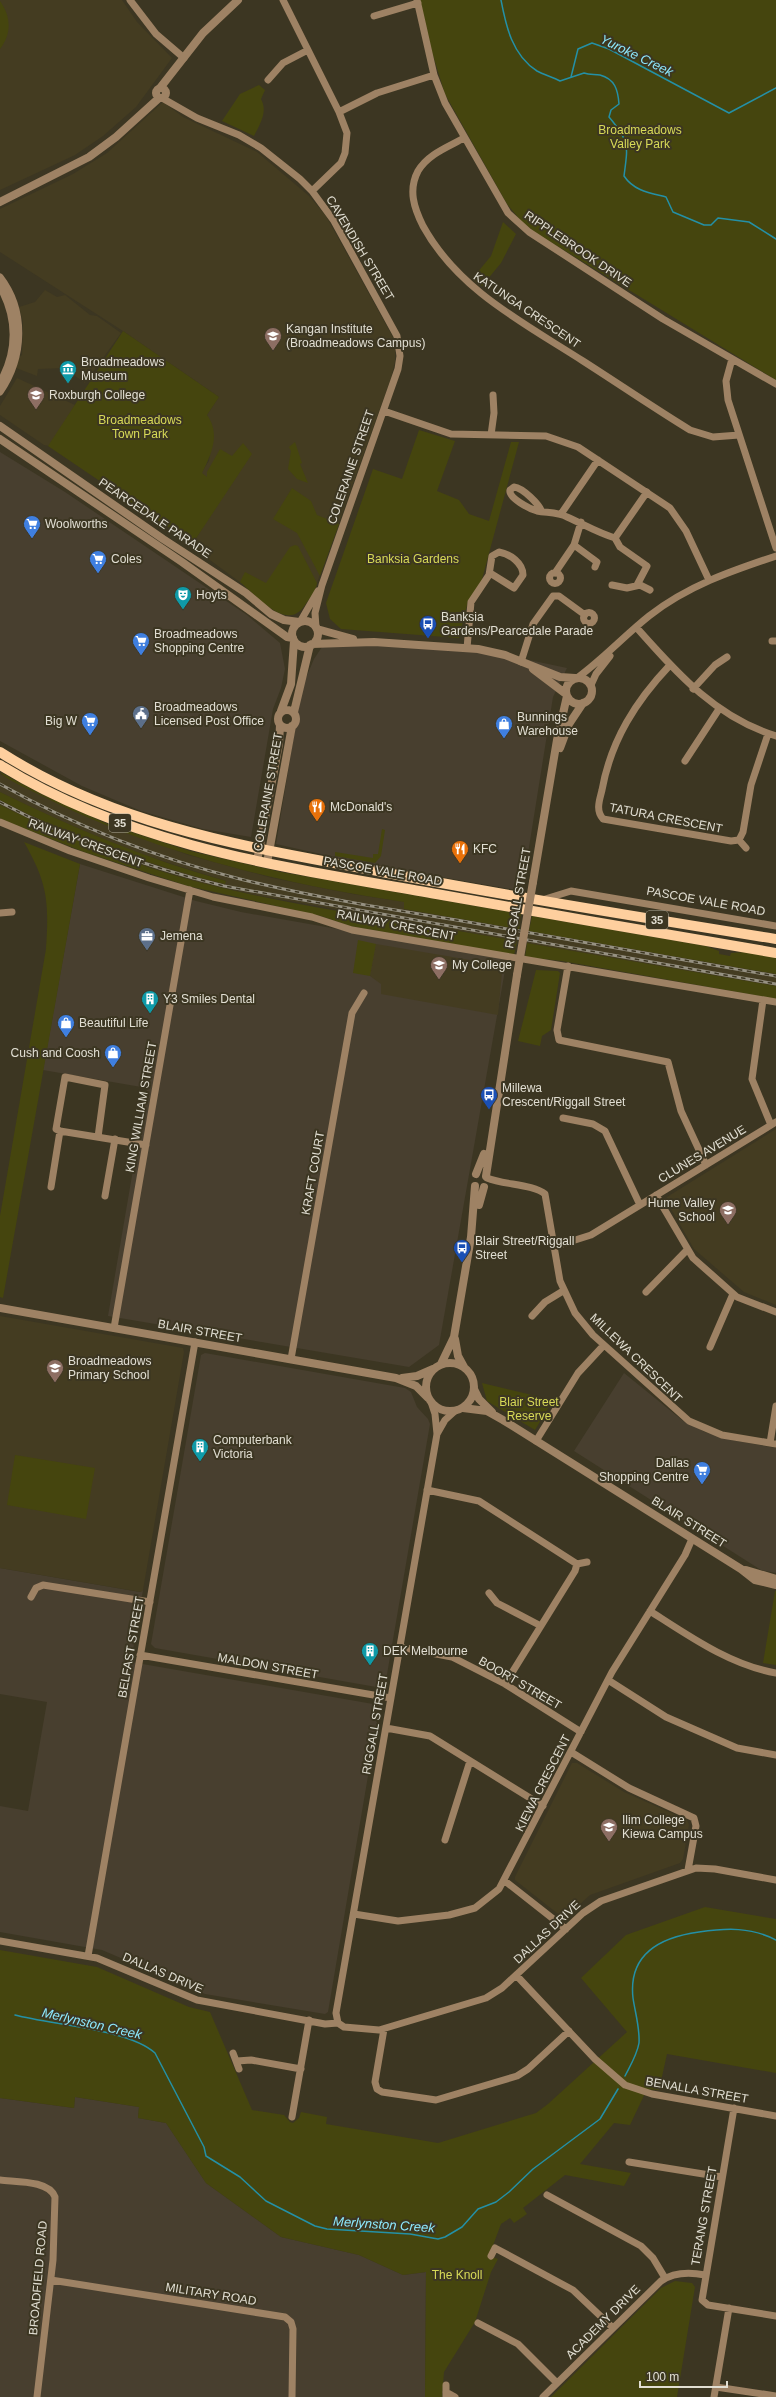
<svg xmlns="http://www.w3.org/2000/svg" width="776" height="2397" font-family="Helvetica,sans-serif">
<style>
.commercial{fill:#483f2f}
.built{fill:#443c21}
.green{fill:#45450e}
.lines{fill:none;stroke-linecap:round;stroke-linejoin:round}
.stream{stroke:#2490a6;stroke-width:1.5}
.minor{stroke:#9e8264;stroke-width:7}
.tertiary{stroke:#9e8264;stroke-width:8}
.primary{stroke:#fecf9e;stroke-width:10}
.rail-casing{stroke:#969182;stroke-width:3}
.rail{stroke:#3c3622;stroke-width:1.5;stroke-dasharray:4.5;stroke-linecap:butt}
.tertiary-bridge{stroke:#9e8264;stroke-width:8}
.labels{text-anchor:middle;stroke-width:4;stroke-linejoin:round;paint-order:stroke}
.shield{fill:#3c3622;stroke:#b0ac9d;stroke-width:1}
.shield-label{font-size:11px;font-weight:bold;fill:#e1ded2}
.park-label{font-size:12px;fill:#d8da57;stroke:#3c3622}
.street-label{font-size:12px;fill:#e1ded2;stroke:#3c3622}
.poi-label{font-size:12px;fill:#e1ded2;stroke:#3c3622;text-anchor:start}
.water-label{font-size:13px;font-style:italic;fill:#8de8fd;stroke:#3c3622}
</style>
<rect width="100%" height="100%" fill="#3c3622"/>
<path class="commercial" d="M0,452L65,492L247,615L280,643L285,669L281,688L273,709L251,837L203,829L141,811L82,786L0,741Z
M326,641L464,646L567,668L553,697L522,891L361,863L276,844L302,687L314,659Z
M80,864L196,901L241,912L507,959L439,1345L409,1367L108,1316L147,1088L43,1070Z
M205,1353L405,1388L411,1392L417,1407L428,1419L430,1424L385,1686L382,1688L155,1648L151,1644L201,1355Z
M624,1373L682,1420L705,1432L732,1440L776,1448V1573L761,1570L574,1451Z
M0,1568L140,1592L143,1590L131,1662L373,1704L379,1711L328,2012L325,2014L205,1994L102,1950L0,1932V1806L28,1811L47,1702L0,1694Z
M75,2097L139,2107L138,2118L166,2123L206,2183L281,2237L359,2255L403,2275L426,2272L425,2397H0V2098L74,2108Z"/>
<path class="built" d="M0,0H122L137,22L172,58L136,107L103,136L75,155L0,190Z
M163,102L183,117L257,152L309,196L326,216L395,341V361L391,378L317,583L307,599L268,603L191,546L226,491L201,473L209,461L213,434L212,426L207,415L219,397L123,331L0,252V209L73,174L107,153Z
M45,290L57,297L65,295L90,315L97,316L121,333L85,383L64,368L38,369L37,376L16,368L18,358L22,355L23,322L19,307L35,302Z
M17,378L75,405L50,446L44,445L0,415V406Z
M0,774L77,812L188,855L272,878L352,894L405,902L404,909L519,929L517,941L256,895L201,883L139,864L47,828L0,805V800L41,820L99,844L160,866L225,883L226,881L131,851L40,812L0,792Z
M529,931L776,974V986L527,943Z
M376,944L499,965V971L502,972L498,1015L381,994V984L370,976Z
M776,1129V1305L744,1292L694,1249L666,1200L667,1197Z
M0,1316L183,1348L184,1352L143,1590L141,1592L0,1568Z
M572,1763H577L624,1792L687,1820L689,1825L683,1859L680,1863L590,1895L566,1917H562L515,1880V1877Z"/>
<path class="green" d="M420,0H776V380L536,233L522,222L507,204L445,94L432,52Z
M0,1C11,16 12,34 0,49Z
M259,85L265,90L261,99C268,112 260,124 254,136L222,121L240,94Z
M503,222L516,234L501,263L482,286L472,279L491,256Z
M123,331L219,397L207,415C221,434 211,455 202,473L207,477V472L220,449L232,456L243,443L252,454L191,546L187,540L48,446Z
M419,430L455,441L437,491L459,500L469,514L489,521L511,442H519L481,583L468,601L459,638L341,629L330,619L326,603L373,469L402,479Z
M295,442L302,463L300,464L308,483L297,479L288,469L291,451L289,447Z
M292,488L311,501L317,515L339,524L320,576L297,533L273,519Z
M295,545L298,546L317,583C316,591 310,598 305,605C287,633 257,596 240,582L245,572L266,583L290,547Z
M0,772L43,795L110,825L190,851L281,872L521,914L519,929L404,909V902C277,883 151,852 36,793C28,789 3,778 0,772Z
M0,792C73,828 147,859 226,881L225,884C147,865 71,837 0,800Z
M0,805C65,837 132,865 202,883C305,909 412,922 517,941L514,955L350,926L321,916L188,886L84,852L6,821L0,818Z
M382,829L385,830L381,856L375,863L335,856V847V852L373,858V854H378Z
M24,842L80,864L3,1298L0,1297V1216L46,949C49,902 48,884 24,842Z
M532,916L706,946L719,951V954L730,956L731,953L745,952L776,957V974L529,931Z
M358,940L376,944L370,976L353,973Z
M527,943L776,986V999L562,961L525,957Z
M536,970L558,971L560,973L551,1030L542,1036L540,1046L518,1041Z
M482,1383L553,1400L535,1430L487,1401Z
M15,1455L95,1468L86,1519L7,1505Z
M775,1591H776V1665L763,1663Z
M705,1907L776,1919V2073L667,2054L659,2090L647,2089L630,2125L614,2123L580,2164L631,2173L624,2186L565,2175L523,2208L527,2214L514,2223L510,2218L501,2224L489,2256L498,2259L491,2272L475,2322L444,2372L442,2397H425L426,2272L403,2275L359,2255L281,2237L206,2183L166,2123L138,2118L139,2107L75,2097L74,2108L0,2098V1950L97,1967L189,2007L210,2012L252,2110L284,2115L290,2122L293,2123L299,2118L301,2112L327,2117L326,2124L438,2143L536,2113L548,2104L627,2032L581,1978L626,1935Z
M675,2281L692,2283L695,2287L677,2397H551L661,2288Z"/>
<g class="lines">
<path class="stream" d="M501,0C506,26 512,55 537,71C544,75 553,77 560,81L584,73C590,75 594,74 600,75C615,79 618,90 619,104L611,110L609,117C630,142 628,145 624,176C634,191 650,193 666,197L673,212L704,225H711L718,218L749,222L776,239
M571,77L578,49L592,43L609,49L729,113L776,88
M15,2015C52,2025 129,2029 155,2053L204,2147L206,2156L240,2177L266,2201L315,2226L327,2229L410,2234L438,2239L445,2237L462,2227L478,2209L496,2202L509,2192L533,2169L600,2119L618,2089
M625,2076C630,2066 637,2055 639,2043C640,2028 635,2012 633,1998C628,1953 662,1937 699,1932C727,1928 751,1927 776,1940"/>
<path class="minor" d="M130,0L156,34L184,58
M283,0L339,112L347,133L345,153L341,163L312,191
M417,0L434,75L445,103L508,213L529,232L663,319L776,384
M374,16L418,3
M268,80L283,63L308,50
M162,98L197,118L239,135L261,148L300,179L312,191L334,221L397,336L400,356L398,369L322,585L315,613L316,627
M339,112L377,93L434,75
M464,138C448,147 428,154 418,171C408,190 414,208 423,226C458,290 524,323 583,361C619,384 654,408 690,430L713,437L739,435
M0,277C26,311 24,357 0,392
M0,287C17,317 18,351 0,382
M732,359L726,381L728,400L776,548
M384,411L451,434L546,436L578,447L670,508L686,531L709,580
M491,435L494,413L493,395
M542,512C539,504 523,488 514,487L510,490C508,498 530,509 537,511C547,513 558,512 567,517C583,524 598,533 615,538L620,547L647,566L637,585
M561,514L598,460
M615,538L647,492
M574,545L597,562L595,567
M549.5 578a5.5 5.5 0 1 1 11 0a5.5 5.5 0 1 1-11 0Z
M555,573L574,545L581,522
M612,585L627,588L640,585L650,590
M583.5 618a5.5 5.5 0 1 1 11 0a5.5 5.5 0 1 1-11 0Z
M300,622L318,591
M636,627C677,673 715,717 776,736
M772,641H776
M467,648L471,602L489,575L492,556L499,552C510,554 523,563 523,575L514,588L490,573
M521,662L533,624L553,596H559L585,615
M670,665C636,701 611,740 602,790C600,799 595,810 603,819L731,841L739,840L743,832L751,785L768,734
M577,678C603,659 624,636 649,616C687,586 731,571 776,556
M591,685L596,674L610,656
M693,689L715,665L727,657
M685,761L719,709
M0,822L70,851L149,878L213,897L312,917L352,930L776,1002
M739,840L746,848
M542,900L571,891L776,926
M0,913L12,912
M568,966L557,1030L559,1040L668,1062L681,1111L706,1165
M763,1000L752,1079L771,1125
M563,1118L593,1124L605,1131L640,1205
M98,1137L105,1085L65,1077L56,1129L60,1131L146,1145
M487,1178C504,1185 533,1184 545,1194L560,1281L575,1313L593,1335L689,1421L722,1435L776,1444
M51,1187L60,1131
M656,1195L693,1258L737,1297L776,1312
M105,1196L115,1139
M553,1247L591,1235L776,1122
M646,1292L687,1250
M532,1316L545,1302L563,1291
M114,1328L190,890
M710,1347L733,1294
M291,1359L352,1013L364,993
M431,1402L435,1414L437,1434L336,2013L338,2023L344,2027L379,2030L486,1998L502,1988L583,1913L601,1901L696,1868L715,1869L776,1880
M437,1434L445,1420L455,1411
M536,1441L578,1373L604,1345
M770,1443L776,1406
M427,1490L479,1501L577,1564
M577,1564L587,1562
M489,1593L497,1603L541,1626
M31,1597L36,1588L43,1585L150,1602
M650,1611C689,1636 730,1665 776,1673
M400,1647L452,1657L505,1684L581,1732
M140,1655L391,1698
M608,1680L666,1717L737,1748L776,1755
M505,1684L575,1571L577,1564
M386,1728L430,1736L543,1806
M571,1752L629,1788L694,1818L696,1826L688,1870
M445,1840L470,1761
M505,1881L566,1929
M354,1914L398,1921L449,1915L475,1908L499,1889L612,1672L685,1555L692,1539
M0,1941L97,1958L197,2000L325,2024L338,2023
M88,1956L195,1342
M516,1975L595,2059L625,2085L652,2094L776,2116
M384,2029L375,2082L377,2089L382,2092L436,2100L517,2076L528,2069L569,2031
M233,2053L239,2069
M237,2061L251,2060L301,2069
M734,2108L702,2300L708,2305L776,2316
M292,2117L309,2020
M629,2162L722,2177
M0,2180C15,2182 49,2180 55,2197L53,2260L37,2397
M547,2195L641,2246L653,2258L665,2278
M491,2256L495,2248L573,2290L613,2328
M51,2280L285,2317L291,2322L293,2329L292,2397
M478,2323L518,2344L557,2383
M716,2387L776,2396
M446,2392L455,2397
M446,2397V2385
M543,2397L661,2281C674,2272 690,2272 705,2275
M714,2397L729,2308"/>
<path class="tertiary" d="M156 93a5 5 0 1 1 10 0a5 5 0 1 1-10 0Z
M160,88L203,33L238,0
M0,202L89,157L116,137L159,98
M0,426L163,539L246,593L271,614L284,620L299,622
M0,439L182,562L287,637L293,638
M292 634a13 13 0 1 1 26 0a13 13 0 1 1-26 0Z
M317,629L353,639
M312,644L374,642L478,649L505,655L560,677L575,678
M533,669L566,694
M566 691a13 13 0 1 1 26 0a13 13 0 1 1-26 0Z
M278 719a9 9 0 1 1 18 0a9 9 0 1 1-18 0Z
M281,711L291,684L294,641
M294,712L310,645
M560,748L569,724L583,703
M257,861L279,744L280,725
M267,863L292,726
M533,882L557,740L567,696
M476,1174L484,1154
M486,1176L517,975
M479,1205L484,1187
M0,1308L396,1378L416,1386L428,1398
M455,1339L458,1356L464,1367
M426 1387a24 24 0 1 1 48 0a24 24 0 1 1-48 0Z
M441,1364L454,1337L471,1237L475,1186
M402,1378L417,1376L433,1369
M474,1389L479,1399L492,1412
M463,1408L487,1411L503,1420L741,1569L755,1580L776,1585
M746,1570L776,1579"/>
<path class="primary" d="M0,752C117,827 248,847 382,872C513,897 644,918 776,939
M0,765C134,848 290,868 442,895C553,915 665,934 776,953"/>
<defs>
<path id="rail" d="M0,784C75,826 157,858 240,879C313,897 388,909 462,921C567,939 671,958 776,976
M0,802C71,840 147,867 224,886L776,984"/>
</defs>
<use href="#rail" class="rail-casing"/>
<use href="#rail" class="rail"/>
<path class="tertiary-bridge" d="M517,975L533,882"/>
</g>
<defs>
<symbol id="university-pin" viewBox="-11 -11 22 30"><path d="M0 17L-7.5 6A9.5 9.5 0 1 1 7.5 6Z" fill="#8d6e63" stroke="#3c3622"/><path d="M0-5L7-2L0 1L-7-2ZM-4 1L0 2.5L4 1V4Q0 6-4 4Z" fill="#fff"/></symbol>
<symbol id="museum-pin" viewBox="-11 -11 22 30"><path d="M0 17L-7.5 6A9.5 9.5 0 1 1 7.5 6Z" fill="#0f9aa8" stroke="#3c3622"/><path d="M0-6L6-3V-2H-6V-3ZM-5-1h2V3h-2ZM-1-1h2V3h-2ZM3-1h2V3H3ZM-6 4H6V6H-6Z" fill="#fff"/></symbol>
<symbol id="school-pin" viewBox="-11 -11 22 30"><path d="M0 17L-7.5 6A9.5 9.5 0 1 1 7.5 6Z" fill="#8d6e63" stroke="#3c3622"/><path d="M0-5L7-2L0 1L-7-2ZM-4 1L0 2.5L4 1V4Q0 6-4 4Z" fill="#fff"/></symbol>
<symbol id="supermarket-pin" viewBox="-11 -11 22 30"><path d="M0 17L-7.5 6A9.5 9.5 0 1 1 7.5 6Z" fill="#3f7fe0" stroke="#3c3622"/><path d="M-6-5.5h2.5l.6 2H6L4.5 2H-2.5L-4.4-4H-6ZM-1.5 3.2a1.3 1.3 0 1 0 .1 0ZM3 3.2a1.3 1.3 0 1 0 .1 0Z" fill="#fff"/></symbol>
<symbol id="theatre-pin" viewBox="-11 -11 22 30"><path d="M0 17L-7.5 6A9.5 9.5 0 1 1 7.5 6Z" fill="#0f9aa8" stroke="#3c3622"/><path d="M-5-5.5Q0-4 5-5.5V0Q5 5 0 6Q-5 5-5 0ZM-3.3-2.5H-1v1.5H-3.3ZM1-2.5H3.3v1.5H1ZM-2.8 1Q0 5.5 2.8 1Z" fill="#fff"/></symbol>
<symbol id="bus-pin" viewBox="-11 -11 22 30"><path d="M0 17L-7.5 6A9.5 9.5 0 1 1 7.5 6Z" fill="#1a4fb4" stroke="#3c3622"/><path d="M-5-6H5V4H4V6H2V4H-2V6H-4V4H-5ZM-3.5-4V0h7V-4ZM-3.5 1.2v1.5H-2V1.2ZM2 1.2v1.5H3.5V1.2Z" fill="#fff"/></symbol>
<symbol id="civic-pin" viewBox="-11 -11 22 30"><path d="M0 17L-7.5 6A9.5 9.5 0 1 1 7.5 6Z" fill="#5c6f8a" stroke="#3c3622"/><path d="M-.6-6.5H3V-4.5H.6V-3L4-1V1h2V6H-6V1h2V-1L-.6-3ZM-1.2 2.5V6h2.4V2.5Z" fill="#fff"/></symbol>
<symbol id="shop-pin" viewBox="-11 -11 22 30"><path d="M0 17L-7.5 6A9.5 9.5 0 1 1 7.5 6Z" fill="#3f7fe0" stroke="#3c3622"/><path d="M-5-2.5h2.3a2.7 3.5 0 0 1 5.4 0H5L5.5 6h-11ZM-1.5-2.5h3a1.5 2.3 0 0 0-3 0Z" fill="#fff"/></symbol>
<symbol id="restaurant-pin" viewBox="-11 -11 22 30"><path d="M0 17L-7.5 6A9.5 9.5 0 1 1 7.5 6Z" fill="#e8710a" stroke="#3c3622"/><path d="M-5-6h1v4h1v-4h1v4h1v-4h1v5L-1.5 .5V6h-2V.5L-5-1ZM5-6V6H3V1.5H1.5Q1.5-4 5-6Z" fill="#fff"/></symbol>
<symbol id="office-pin" viewBox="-11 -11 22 30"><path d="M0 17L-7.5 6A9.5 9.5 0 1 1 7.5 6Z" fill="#5c6f8a" stroke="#3c3622"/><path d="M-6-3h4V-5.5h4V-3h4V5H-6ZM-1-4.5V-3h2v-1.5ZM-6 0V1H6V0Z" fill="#fff"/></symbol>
<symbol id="building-pin" viewBox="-11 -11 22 30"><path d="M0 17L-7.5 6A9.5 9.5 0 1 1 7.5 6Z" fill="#0f9aa8" stroke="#3c3622"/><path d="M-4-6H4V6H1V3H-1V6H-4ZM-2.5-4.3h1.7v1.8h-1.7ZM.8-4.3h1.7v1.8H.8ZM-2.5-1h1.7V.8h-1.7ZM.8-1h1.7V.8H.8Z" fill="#fff"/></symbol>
</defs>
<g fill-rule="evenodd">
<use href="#university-pin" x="263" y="326" width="20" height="27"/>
<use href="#museum-pin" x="58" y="359" width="20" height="27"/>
<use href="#school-pin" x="26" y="385" width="20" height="27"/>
<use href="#supermarket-pin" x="22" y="514" width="20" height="27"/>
<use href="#supermarket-pin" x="88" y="549" width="20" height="27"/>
<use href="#theatre-pin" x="173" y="585" width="20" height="27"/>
<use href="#bus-pin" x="418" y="614" width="20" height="27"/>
<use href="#supermarket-pin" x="131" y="631" width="20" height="27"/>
<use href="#civic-pin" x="131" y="704" width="20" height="27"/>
<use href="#supermarket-pin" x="80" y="711" width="20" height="27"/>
<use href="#shop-pin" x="494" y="714" width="20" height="27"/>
<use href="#restaurant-pin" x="307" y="797" width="20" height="27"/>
<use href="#restaurant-pin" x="450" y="839" width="20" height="27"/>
<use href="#office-pin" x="137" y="926" width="20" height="27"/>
<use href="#school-pin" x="429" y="955" width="20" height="27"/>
<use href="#building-pin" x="140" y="989" width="20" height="27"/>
<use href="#shop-pin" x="56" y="1013" width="20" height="27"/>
<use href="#shop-pin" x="103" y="1043" width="20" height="27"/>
<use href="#bus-pin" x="479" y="1085" width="20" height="27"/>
<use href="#school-pin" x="718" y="1200" width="20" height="27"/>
<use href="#bus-pin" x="452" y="1238" width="20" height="27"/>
<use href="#school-pin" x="45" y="1358" width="20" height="27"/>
<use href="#building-pin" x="190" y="1437" width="20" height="27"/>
<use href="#supermarket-pin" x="692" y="1460" width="20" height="27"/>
<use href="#building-pin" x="360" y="1641" width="20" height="27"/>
<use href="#school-pin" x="599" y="1817" width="20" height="27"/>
</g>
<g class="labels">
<g class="shield">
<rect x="109" y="814" width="22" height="18" rx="3"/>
<rect x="646" y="911" width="22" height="18" rx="3"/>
</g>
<g class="shield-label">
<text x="120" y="827">35</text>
<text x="657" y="924">35</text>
</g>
<g class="park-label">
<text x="640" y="134">Broadmeadows<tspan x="640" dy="14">Valley Park</tspan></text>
<text x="140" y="424">Broadmeadows<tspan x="140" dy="14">Town Park</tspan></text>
<text x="413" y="563">Banksia Gardens</text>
<text x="529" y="1406">Blair Street<tspan x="529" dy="14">Reserve</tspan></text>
<text x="457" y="2279">The Knoll</text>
</g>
<g class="street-label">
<text transform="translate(360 248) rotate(59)" y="4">CAVENDISH STREET</text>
<text transform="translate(578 249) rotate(34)" y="4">RIPPLEBROOK DRIVE</text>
<text transform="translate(527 310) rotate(34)" y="4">KATUNGA CRESCENT</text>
<text transform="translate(351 467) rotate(-71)" y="4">COLERAINE STREET</text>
<text transform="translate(155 518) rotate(34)" y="4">PEARCEDALE PARADE</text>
<text transform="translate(268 792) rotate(-80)" y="4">COLERAINE STREET</text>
<text transform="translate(666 818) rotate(11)" y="4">TATURA CRESCENT</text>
<text transform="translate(86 843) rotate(20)" y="4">RAILWAY CRESCENT</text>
<text transform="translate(383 871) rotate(10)" y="4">PASCOE VALE ROAD</text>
<text transform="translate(518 898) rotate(-80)" y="4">RIGGALL STREET</text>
<text transform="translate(706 901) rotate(10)" y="4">PASCOE VALE ROAD</text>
<text transform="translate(396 925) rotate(11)" y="4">RAILWAY CRESCENT</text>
<text transform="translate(141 1107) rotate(-80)" y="4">KING WILLIAM STREET</text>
<text transform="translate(702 1154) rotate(-31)" y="4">CLUNES AVENUE</text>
<text transform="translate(313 1173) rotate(-80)" y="4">KRAFT COURT</text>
<text transform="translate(200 1331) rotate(10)" y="4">BLAIR STREET</text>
<text transform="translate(636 1358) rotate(44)" y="4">MILLEWA CRESCENT</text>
<text transform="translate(689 1522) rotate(32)" y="4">BLAIR STREET</text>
<text transform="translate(131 1647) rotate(-80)" y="4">BELFAST STREET</text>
<text transform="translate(268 1666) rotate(10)" y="4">MALDON STREET</text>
<text transform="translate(520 1683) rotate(30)" y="4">BOORT STREET</text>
<text transform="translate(375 1724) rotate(-80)" y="4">RIGGALL STREET</text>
<text transform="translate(543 1783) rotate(-63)" y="4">KIEWA CRESCENT</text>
<text transform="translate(547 1932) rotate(-43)" y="4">DALLAS DRIVE</text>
<text transform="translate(163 1973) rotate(23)" y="4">DALLAS DRIVE</text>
<text transform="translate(697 2090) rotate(10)" y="4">BENALLA STREET</text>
<text transform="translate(704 2216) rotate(-80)" y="4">TERANG STREET</text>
<text transform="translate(38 2278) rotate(-85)" y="4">BROADFIELD ROAD</text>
<text transform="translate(211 2294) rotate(9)" y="4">MILITARY ROAD</text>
<text transform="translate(603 2322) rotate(-45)" y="4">ACADEMY DRIVE</text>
</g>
<g class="poi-label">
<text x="286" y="333">Kangan Institute<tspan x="286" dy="14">(Broadmeadows Campus)</tspan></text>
<text x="81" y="366">Broadmeadows<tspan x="81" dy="14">Museum</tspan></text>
<text x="49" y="399">Roxburgh College</text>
<text x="45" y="528">Woolworths</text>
<text x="111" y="563">Coles</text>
<text x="196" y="599">Hoyts</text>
<text x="441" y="621">Banksia<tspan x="441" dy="14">Gardens/Pearcedale Parade</tspan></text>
<text x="154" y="638">Broadmeadows<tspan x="154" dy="14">Shopping Centre</tspan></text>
<text x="154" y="711">Broadmeadows<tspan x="154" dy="14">Licensed Post Office</tspan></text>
<text x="517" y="721">Bunnings<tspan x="517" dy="14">Warehouse</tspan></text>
<text x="77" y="725" text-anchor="end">Big W</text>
<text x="330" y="811">McDonald's</text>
<text x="473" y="853">KFC</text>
<text x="160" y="940">Jemena</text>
<text x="452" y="969">My College</text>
<text x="163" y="1003">Y3 Smiles Dental</text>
<text x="79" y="1027">Beautiful Life</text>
<text x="100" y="1057" text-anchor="end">Cush and Coosh</text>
<text x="502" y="1092">Millewa<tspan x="502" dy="14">Crescent/Riggall Street</tspan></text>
<text x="715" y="1207" text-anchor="end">Hume Valley<tspan x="715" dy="14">School</tspan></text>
<text x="475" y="1245">Blair Street/Riggall<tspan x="475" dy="14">Street</tspan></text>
<text x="68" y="1365">Broadmeadows<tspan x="68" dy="14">Primary School</tspan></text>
<text x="213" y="1444">Computerbank<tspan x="213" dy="14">Victoria</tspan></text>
<text x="689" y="1467" text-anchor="end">Dallas<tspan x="689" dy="14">Shopping Centre</tspan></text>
<text x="383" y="1655">DEK Melbourne</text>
<text x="622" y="1824">Ilim College<tspan x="622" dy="14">Kiewa Campus</tspan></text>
</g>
<g class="water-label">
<text transform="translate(637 55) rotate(26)" y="5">Yuroke Creek</text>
<text transform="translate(92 2023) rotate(13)" y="5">Merlynston Creek</text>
<text transform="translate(384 2224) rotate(4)" y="5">Merlynston Creek</text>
</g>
</g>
<path d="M640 2381v6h87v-6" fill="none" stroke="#e1ded2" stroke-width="2"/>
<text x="646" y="2381" font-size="12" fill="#e1ded2" stroke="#3c3622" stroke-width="3" paint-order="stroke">100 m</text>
</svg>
